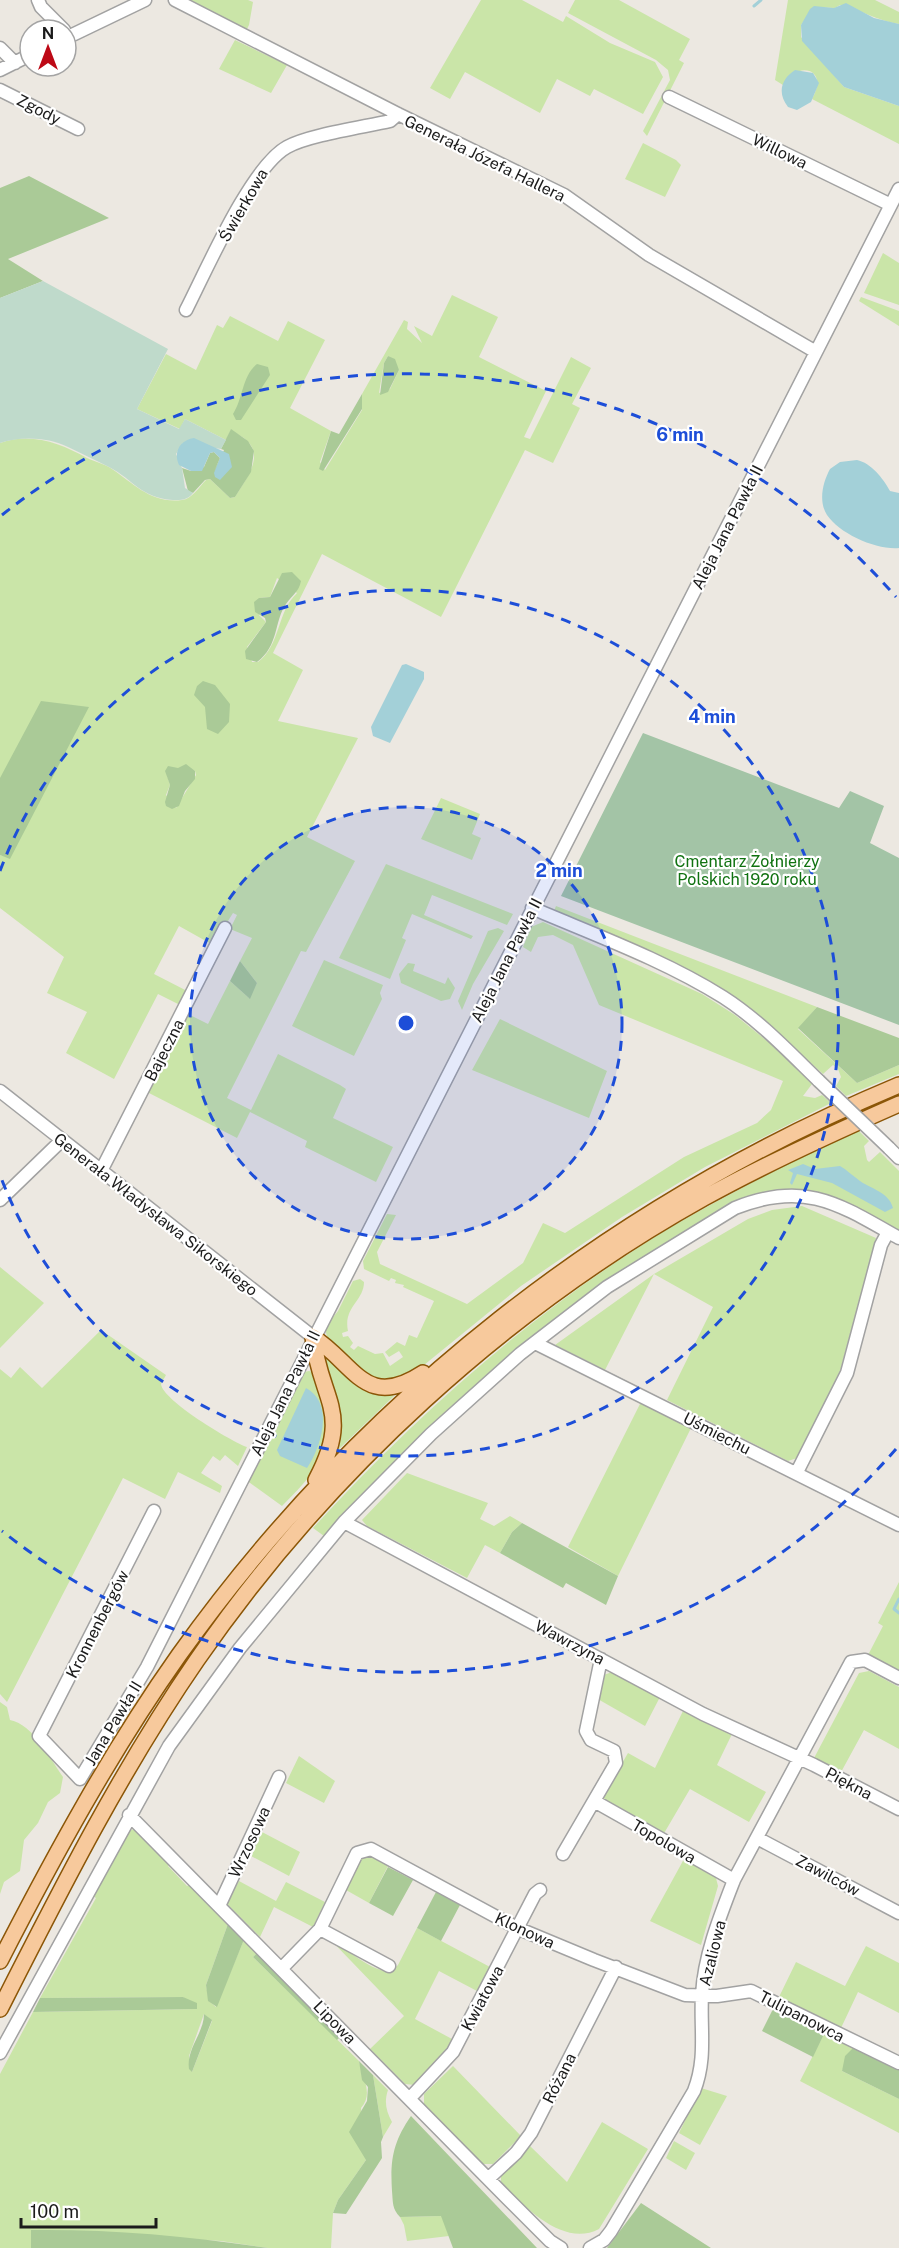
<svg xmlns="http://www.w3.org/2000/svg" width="899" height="2248" font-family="'Public Sans',sans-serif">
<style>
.grass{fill:#cae5a8;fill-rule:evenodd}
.forest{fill:#aaca97}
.wetland{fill:#bfdacb}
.cemetery{fill:#a3c4a6}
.water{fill:#a3d0d8}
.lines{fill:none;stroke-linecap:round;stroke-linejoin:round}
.stream{stroke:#a3d0d8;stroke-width:3}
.minor-casing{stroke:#a2a2a2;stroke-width:15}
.major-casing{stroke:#8b5607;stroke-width:18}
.minor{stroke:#fff;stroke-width:12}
.major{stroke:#f7c99c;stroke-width:15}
.minor-bridge-casing{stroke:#a2a2a2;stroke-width:15;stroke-linecap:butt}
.minor-bridge{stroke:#fff;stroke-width:12}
.ring{fill:none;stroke:#1d4ed8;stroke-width:3;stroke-dasharray:10 8}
.labels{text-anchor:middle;stroke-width:4.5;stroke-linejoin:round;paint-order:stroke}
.street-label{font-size:16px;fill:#1b1b1b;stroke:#fff}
.park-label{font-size:16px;fill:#107211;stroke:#fff}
.centre{fill:#1d4ed8;stroke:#fff;stroke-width:3}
.ring-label{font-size:18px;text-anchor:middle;font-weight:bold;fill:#1d4ed8;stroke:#fff;stroke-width:4.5;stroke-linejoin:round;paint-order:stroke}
</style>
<rect width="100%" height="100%" fill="#ece8e1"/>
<path class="grass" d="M185,0H248L253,2L249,25L245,33Z
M481,0H522L563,22L566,16L610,43L655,62L663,77L643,114L594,89L590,96L557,79L540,113L465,72L450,99L430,88Z
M575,0H619L690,39L679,60L684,63L647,136L643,131L670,80L668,70L656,60L568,13Z
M788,0H875L899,12V24C877,21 860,9 840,5L835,8L814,7L801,25V37L844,87L899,106V144L812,99C830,67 796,61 783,85L775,80Z
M235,40L287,65L271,93L219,69Z
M643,143L676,160L681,165L665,197L625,179Z
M883,253L899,263V305L864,293Z
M452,295L498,317L479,357L546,391L524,437L530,439L571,357L591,368L572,404L580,408L553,463L525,450L441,617L322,554L273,653L303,670L278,721L358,738L307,837L355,861L306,952L301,951L227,1098L251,1110L278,1054L340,1085L346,1089L333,1118L393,1147L376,1182L305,1147L307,1141L250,1112L237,1138L147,1092L188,1014L208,1024L230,981L249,998L257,983L240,961L252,938L230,929L237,915L233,913L213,945L179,926L154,974L191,993L182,1006L158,994L114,1079L66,1053L87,1012L47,993L64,957L0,908V855L10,858L0,778V443C31,432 60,443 87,458C96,462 105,464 112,469C134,484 152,504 182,500C192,499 199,487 206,480L210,479L230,498L235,497C244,482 265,457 247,441C243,436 236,434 231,430L226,440L185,419L180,429L137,409L166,354L196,370L217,325L223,328L230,316L278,341L288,321L325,340L290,408L331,431L320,462L325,470L362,410V394L404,320L408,322L407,329L422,343L414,326L432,336ZM388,356L399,370L390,389L379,393L384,363ZM277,578L297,593C276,613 281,645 258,662H252L247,647L266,622L259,615V598L270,597ZM184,767L195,771L196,775L176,808L166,795L170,785L167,775Z
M861,297L899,311V326L859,301Z
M441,798L480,814L472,834L481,838L472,860L421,839Z
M386,864L513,914L507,925L432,895L424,915L473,936L471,939L412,914L402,938L406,940L390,979L339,958Z
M556,906L817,1007L798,1029L857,1083L899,1065V1074L846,1096L836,1086L841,1077L838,1069L833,1065L823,1074L752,1011L554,911Z
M543,922L702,994L735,1015L772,1045L812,1084L803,1096L815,1098L822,1095L831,1103L705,1167L622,1217L521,1286L413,1374L377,1383C361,1369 326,1350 325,1327L338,1311L353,1281L360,1279L364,1282C364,1301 343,1307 348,1331L342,1333L343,1337L348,1336L353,1343L350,1347L354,1350L358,1346L375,1354L383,1353L390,1366L403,1357L399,1351L389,1357L385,1352L397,1342L405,1346L409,1335L417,1338L434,1301L403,1287L404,1285L395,1283L396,1280L391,1278L389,1281L364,1269L363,1261L387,1214L396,1215L377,1252L380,1264L467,1304L523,1263L543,1223L565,1233L684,1157L757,1123L771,1110L783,1081L599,1005L573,945L553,935L538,937L531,952L523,947L531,927Z
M498,928L504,931L473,984L462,1010L458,1001L488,931Z
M324,960L383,985L380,993L382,999L354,1056L292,1026Z
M408,963L415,964L413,971L445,984L448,977L455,988L450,999L441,1001L401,983L399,974Z
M500,1019L607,1071L589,1118L472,1070Z
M858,1130L869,1141L864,1146L867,1160L869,1162L880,1152L899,1171V1232L810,1192L780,1190L740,1200L624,1270L354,1504L324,1536L313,1528C419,1412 538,1307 673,1226C733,1191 796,1160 858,1130Z
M802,1206L876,1238L840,1371L797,1458L788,1461L667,1400L713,1307L654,1274L605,1370L555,1345L654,1274L748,1219L772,1210Z
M0,1267L44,1303L0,1348Z
M101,1330L166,1375L161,1384C162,1400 232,1442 247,1447L238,1466L225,1455L220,1461L213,1456L201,1473L222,1486L220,1493L178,1472L165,1499L123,1478L7,1702L0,1694V1369L11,1378L20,1367L42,1388Z
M321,1352L394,1396L339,1449L341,1421Z
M309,1371L313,1372C341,1433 329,1461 282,1506L246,1480L300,1373Z
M641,1402L691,1428L618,1576L568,1547Z
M407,1473L488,1503L480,1519L494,1526L510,1516L522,1523L512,1532L500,1553L485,1545L467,1578L367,1526L362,1520Z
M899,1582V1674L867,1657L883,1626L878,1623Z
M869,1671L899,1687V1749L864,1730L840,1774L813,1760L859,1673Z
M612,1672L660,1697L645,1726L596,1698L601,1676Z
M0,1702L7,1707L10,1720C34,1725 49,1757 63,1777L60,1793L48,1802L38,1823L24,1840L20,1871L4,1882L0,1894Z
M684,1709L732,1734L717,1765L766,1792L749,1822L690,1789L663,1835L606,1802L603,1796L628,1753L655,1768Z
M299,1756L335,1781L324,1803L286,1783Z
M134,1829L171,1862L168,1866L187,1886L192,1883L229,1921L206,1985L209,2001L216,2007L245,1937L259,1951L253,1957L359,2061C362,2078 374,2093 361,2108L366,2160L338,2200L333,2213L331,2248H268L221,2241L31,2230V2248H0V2074L33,2012L197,2009L183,1997L40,1998L96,1898L91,1895L126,1832ZM204,2014L212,2021L192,2072L189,2056Z
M262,1832L300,1852L289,1876L251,1856Z
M371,1855L389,1864L369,1903L346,1890L361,1856Z
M684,1859L716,1878L718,1886L701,1945L650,1921Z
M239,1881L276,1901L286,1882L325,1902L313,1927L274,1907L260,1937L227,1904Z
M417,1928L490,1967L477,1991L439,1971L415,2019L452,2039L444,2056L415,2085L405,2084L370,2049L404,2016L325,1934C345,1947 366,1969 390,1972L398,1965Z
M866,1946L899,1963V2013L858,1992L841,2028L779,1997L796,1962L845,1986Z
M825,2032L854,2047L842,2071L899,2099V2133L800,2081Z
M453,2066L521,2136L493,2164H482L424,2104V2094Z
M373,2075L388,2090C384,2102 386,2111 392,2122L383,2137Z
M701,2088L727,2096L700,2145L679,2133Z
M602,2122L648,2149L599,2229C563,2248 524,2206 501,2183V2174L530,2146L567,2182Z
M674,2141L695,2153L686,2170L666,2158Z
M442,2216L449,2236L407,2241L404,2225L400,2217Z"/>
<path class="forest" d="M29,176L109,218L8,259L43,281L0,298V188Z
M388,356L395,359L399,370L388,392L380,395L384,363Z
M257,364L268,367L270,375L241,420H236L233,414C243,399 242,376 257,364Z
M362,394V409L323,471L319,469L331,431L339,434Z
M231,429L248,441L254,451L251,472L235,497L230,498L210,479L205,480L193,493L188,491L182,468L191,471L204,467L210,453L214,452L220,458L214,472L224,450L221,449Z
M292,572L301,581C299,592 292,595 286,604C274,621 279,646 257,662L246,659L245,651L266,622L265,618L255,612L254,602L259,598L270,597L282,573Z
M203,681L215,685L230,704L229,722L218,734L207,729L205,707L194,695L197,686Z
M41,701L89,707L10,859L0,855V778Z
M186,764L195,771V779L185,791L179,806L172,809L166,806L165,802L170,785L165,771L168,766L178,768Z
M240,961L257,983L250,999L230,981Z
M817,1007L899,1038V1065L857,1083L798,1028Z
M522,1523L618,1576L606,1605L566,1583L563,1588L500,1553L512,1532Z
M388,1867L413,1880L393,1916L369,1903Z
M436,1892L460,1905L441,1941L417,1928Z
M229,1921L245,1937L217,2007L208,2001L206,1985Z
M259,1951L341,2036L337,2040L253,1957Z
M183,1997L197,2003V2009L33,2012L40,1998Z
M774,2007L825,2032L813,2057L762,2031Z
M204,2014L212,2020L192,2072L189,2069C186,2049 204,2033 204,2014Z
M854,2047L899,2069V2099L842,2071L845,2056Z
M359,2061L373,2075L383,2137L381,2142L382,2158L346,2214L333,2213L338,2200L366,2160L349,2132L367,2101L368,2087L362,2080Z
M411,2116L537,2248H453L441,2216L400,2217C392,2209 393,2202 392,2191C390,2160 393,2142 411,2116Z
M641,2203L711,2248H607Z
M31,2230C110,2229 190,2236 268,2248H31Z"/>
<path class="wetland" d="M43,281L168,349L137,409L179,429L185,419L226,440L221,449L183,443L176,454L182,468L185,488L193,493C188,500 181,500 173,500C141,498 134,480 109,467C95,460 81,453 68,447C48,437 20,436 0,443V298Z"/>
<path class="cemetery" d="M643,733L839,808L850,791L884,806L870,843L899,858V1025L561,896Z"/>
<path class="water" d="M846,3L874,18L899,24V106L844,87L802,41L801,25L810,9L814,6L834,8Z
M795,70L813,73L819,83L811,102L797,110L788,107C777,93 781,79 795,70Z
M194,438L229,454L232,467L220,480L215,477L214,473L220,458L214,452L210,453L202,471H191L179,465C173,452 180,440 194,438Z
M857,460C871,463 883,478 890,491L899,493V548C876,550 840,534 827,515C818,501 823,482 830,469L840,462Z
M406,664L424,672V679L390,743L373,736L371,727L402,665Z
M803,1164L815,1169L840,1166C847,1170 853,1176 860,1181C871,1189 889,1192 893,1208L885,1212L832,1183L797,1174L792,1185L790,1183L793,1173L788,1170Z
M306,1388C335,1404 321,1447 307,1468L280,1456L277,1450Z"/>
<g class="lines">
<path class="stream" d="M754,6L761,0
M899,1599L894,1609L899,1613"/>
<defs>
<path id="minor" d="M38,0L41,7L64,30
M175,0L398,114L564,195L649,255L816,352
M66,38L145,0
M0,48L15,63
M0,70L30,55
M0,90L78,129
M669,97L891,205
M186,310C207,269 251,167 287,147C308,135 364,127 390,121L398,114
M532,908C595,935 664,960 723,997C759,1020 788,1051 819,1081
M0,1091L313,1337
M889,1148L899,1158
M101,1171L225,928
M0,1200L62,1140
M535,1343L899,1525
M797,1472L847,1373L881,1245L888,1232
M154,1511L39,1736L80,1779L147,1667L899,189
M344,1522L703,1714L814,1765L899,1809
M594,1801L734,1880
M129,1815L507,2198L550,2241L561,2248
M757,1838L899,1913
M563,1854L616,1763L614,1751L591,1740L586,1731L601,1659
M219,1906L279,1777
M320,1929L389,1966
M282,1968L320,1929L357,1853L371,1849L517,1928L594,1960L685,1995L717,1996L751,1991L899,2063
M0,2053L169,1746L240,1648L344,1522L431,1434L520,1354L607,1287L735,1208C805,1180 839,1204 899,1238
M410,2098L453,2052L535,1894L540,1890
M489,2178L516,2153L531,2133L616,1967
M590,2248L604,2240L611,2231L694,2091C707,2058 700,2029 702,1995C704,1956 720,1916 734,1880L851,1662L865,1660L899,1678"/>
<path id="major" d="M313,1337C355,1364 365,1411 423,1373
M313,1337C320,1401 353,1411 316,1480
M0,1961C54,1856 111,1751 179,1655C361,1400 611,1205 899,1085
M0,2009C61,1889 121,1770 197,1660C326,1473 505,1309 704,1198C767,1163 833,1133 899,1104"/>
</defs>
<use href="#minor" class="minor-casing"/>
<use href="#major" class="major-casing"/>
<use href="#minor" class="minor"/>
<use href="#major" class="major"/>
<defs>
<path id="minor-bridge" d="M819,1081L889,1148"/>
</defs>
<use href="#minor-bridge" class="minor-bridge-casing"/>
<use href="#minor-bridge" class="minor-bridge"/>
</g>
<circle cx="406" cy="1023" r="216" fill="#1d4ed8" fill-opacity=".12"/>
<g class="ring">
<circle cx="406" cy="1023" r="216"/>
<path d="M0 871A433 433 0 1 1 0 1175"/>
<path d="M896 1449A649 649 0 0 1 2 1531M2 515A649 649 0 0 1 896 597"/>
</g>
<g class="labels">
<g class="street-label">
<text transform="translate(39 109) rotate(27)" y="6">Zgody</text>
<text transform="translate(780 151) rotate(26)" y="6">Willowa</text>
<text transform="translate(485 158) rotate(26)" y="6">Generała Józefa Hallera</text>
<text transform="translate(243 205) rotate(-60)" y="6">Świerkowa</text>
<text transform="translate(727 527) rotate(-63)" y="6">Aleja Jana Pawła II</text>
<text transform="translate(506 960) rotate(-63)" y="6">Aleja Jana Pawła II</text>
<text transform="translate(164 1050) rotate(-63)" y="6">Bajeczna</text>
<text transform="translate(156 1214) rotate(38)" y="6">Generała Władysława Sikorskiego</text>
<text transform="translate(285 1393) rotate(-64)" y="6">Aleja Jana Pawła II</text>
<text transform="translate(717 1433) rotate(27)" y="6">Uśmiechu</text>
<text transform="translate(97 1624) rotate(-63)" y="6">Kronnenbergów</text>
<text transform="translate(570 1642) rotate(28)" y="6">Wawrzyna</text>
<text transform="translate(113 1723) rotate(-59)" y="6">Jana Pawła II</text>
<text transform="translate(849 1783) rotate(28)" y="6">Piękna</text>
<text transform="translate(664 1841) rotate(30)" y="6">Topolowa</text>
<text transform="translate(249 1842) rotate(-65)" y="6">Wrzosowa</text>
<text transform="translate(828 1875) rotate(28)" y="6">Zawilców</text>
<text transform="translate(525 1930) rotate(25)" y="6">Klonowa</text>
<text transform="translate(712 1953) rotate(-76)" y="6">Azaliowa</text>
<text transform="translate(482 1998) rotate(-62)" y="6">Kwiatowa</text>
<text transform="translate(802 2016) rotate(27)" y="6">Tulipanowca</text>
<text transform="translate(335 2022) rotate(46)" y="6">Lipowa</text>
<text transform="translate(559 2078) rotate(-63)" y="6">Różana</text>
</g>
<g class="park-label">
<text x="747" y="867">Cmentarz Żołnierzy<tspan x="747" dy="18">Polskich 1920 roku</tspan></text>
</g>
</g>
<circle cx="406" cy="1023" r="9" class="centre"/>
<g class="ring-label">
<text x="680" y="441">6 min</text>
<text x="712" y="723">4 min</text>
<text x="559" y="877">2 min</text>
</g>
<g transform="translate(48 48)"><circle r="28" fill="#ffffff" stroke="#a4a4a4" stroke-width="1.5"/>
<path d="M0-4.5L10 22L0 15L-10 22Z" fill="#bd0916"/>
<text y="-9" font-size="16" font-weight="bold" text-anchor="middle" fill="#1b1b1b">N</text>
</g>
<path d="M21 2218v9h135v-9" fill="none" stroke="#1b1b1b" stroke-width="3"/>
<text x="30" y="2218" font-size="18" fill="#1b1b1b" stroke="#ffffff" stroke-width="4.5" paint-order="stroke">100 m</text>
</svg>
